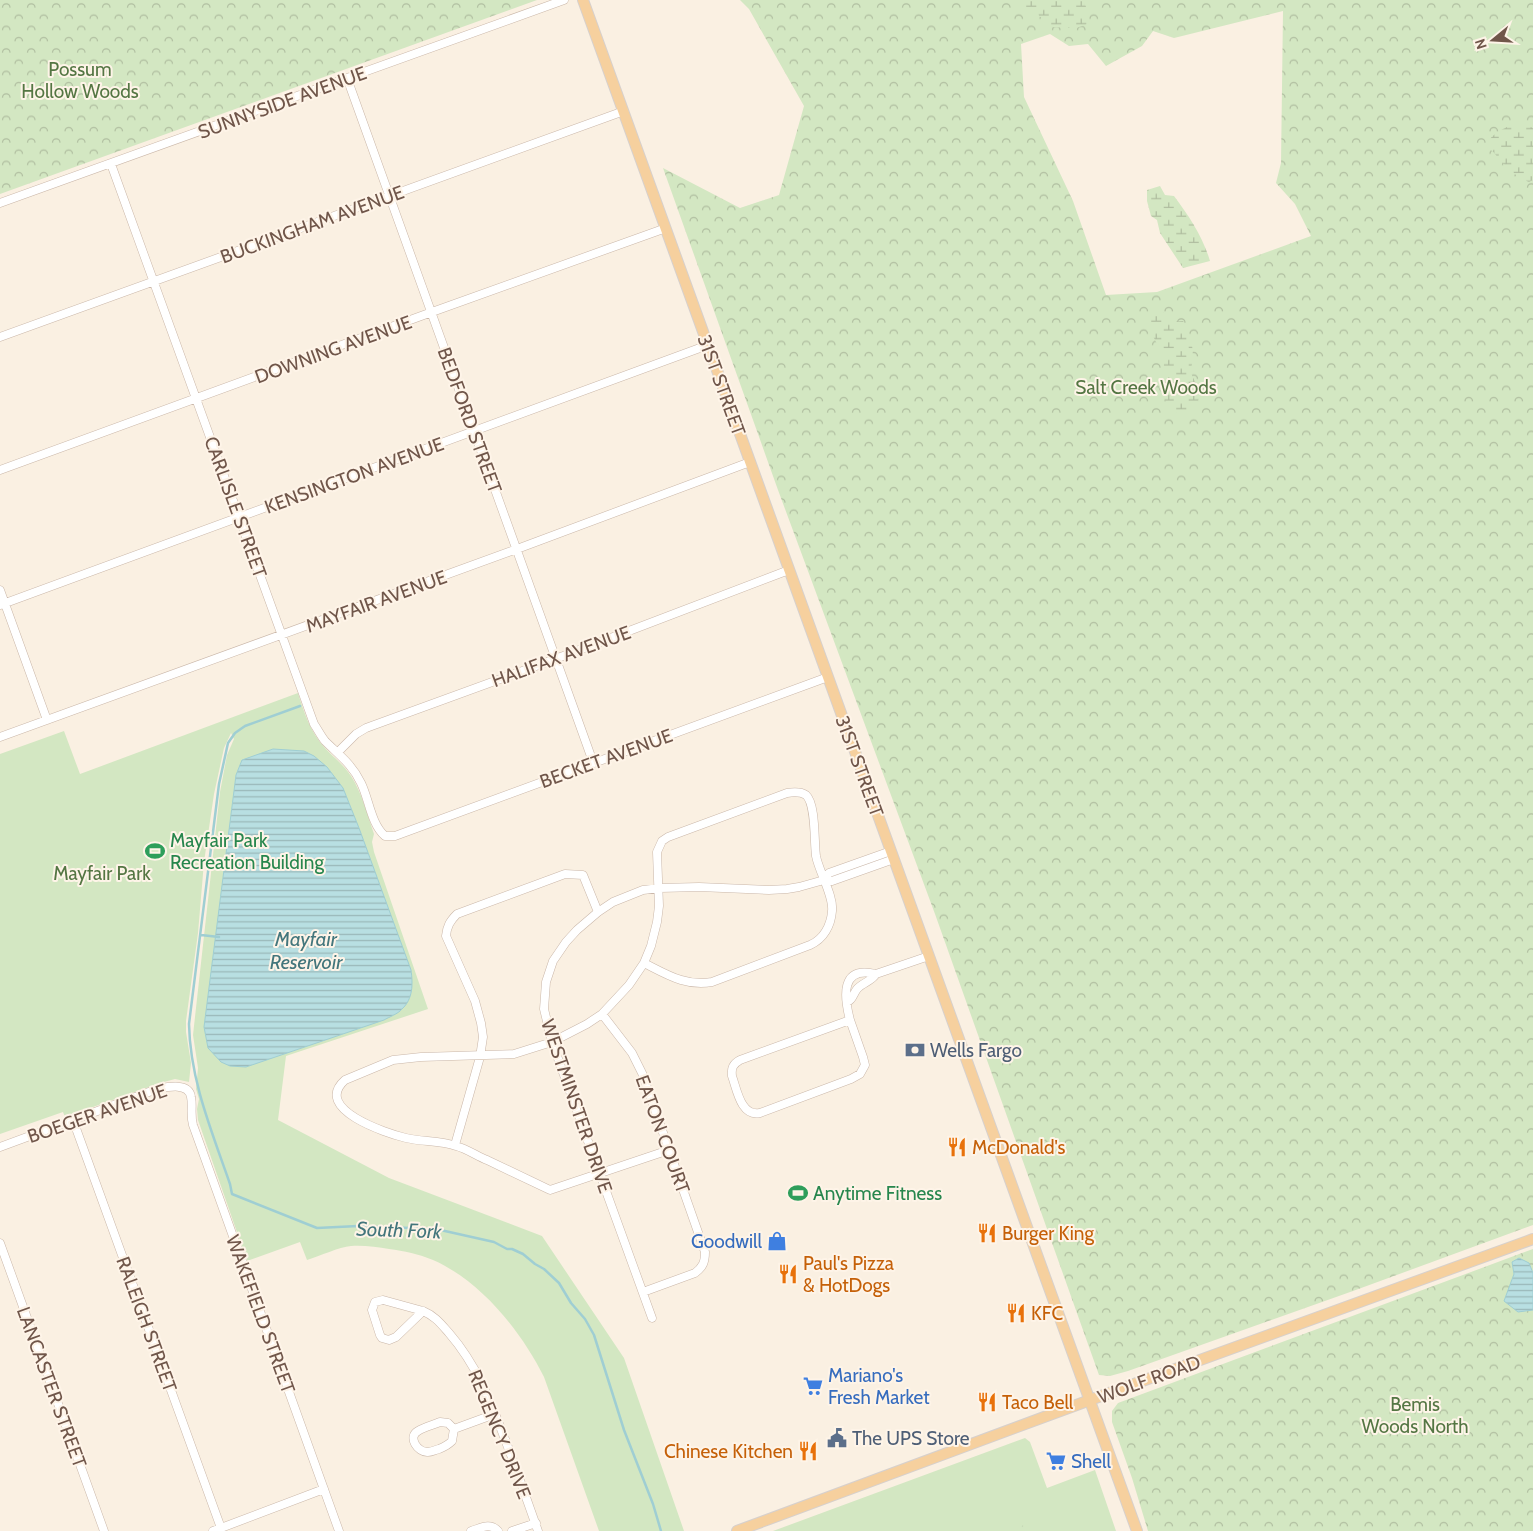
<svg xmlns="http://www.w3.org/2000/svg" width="1533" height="1531" font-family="Cabin,sans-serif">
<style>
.green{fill:#d3e7c2}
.forest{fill:url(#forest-crowns);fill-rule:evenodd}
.wetland{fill:url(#wetland-marsh)}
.water{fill:url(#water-rules);stroke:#9fced3}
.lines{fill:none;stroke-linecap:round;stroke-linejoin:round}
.stream{stroke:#9fced3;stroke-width:2.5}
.minor-casing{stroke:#cab7a9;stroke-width:9}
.major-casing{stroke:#d7d0cc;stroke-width:12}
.minor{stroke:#fff;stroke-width:8}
.major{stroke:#f6d09e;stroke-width:10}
.labels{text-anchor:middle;stroke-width:4;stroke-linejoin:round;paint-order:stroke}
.park-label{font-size:19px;fill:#547643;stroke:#fef4e8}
.street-label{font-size:19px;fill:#70564a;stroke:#fef4e8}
.leisure-label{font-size:19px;fill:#27864d;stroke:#fef4e8;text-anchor:start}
.service-label{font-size:19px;fill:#4e5e75;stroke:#fef4e8;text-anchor:start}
.food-label{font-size:19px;fill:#c56008;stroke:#fef4e8;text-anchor:start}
.shop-label{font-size:19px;fill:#366cbe;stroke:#fef4e8;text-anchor:start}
.water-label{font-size:20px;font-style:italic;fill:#43767c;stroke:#fef4e8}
</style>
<defs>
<pattern id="forest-crowns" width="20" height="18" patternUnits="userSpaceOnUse" patternTransform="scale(1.25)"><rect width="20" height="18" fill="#d3e7c2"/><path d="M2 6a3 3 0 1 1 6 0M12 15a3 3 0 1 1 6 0" fill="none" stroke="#b0bea0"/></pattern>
<pattern id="wetland-marsh" width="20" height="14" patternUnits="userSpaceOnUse" patternTransform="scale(1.25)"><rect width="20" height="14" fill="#d3e7c2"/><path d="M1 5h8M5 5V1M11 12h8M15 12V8" fill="none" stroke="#b0bea0"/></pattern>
<pattern id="water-rules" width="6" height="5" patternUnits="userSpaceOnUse" patternTransform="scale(1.25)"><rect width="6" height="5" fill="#b8dfe2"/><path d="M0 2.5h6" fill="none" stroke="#9ab8b9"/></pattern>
</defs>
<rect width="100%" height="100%" fill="#faf0e2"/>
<path class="green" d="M298,693C304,712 310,732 325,748C334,758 344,765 351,776C362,793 367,814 374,834L372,842L374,852L428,1009L286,1056L278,1120L389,1178L542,1236L624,1358L684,1531H599L544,1377C521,1331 481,1281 433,1260C419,1254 404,1251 389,1249C377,1247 363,1245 351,1246C339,1247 320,1256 307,1260L300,1242L247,1261L198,1120L197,1109L199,1099L196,1089L198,1068L193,1035L220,792L227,755L234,739L231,733L224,748L214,794L204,862L198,933L186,1021V1032L191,1063L189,1082L175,1079L160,1083L65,1117L63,1112L0,1134V754L64,731L80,774Z
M1025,1438L1030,1442L1047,1488L1095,1470L1116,1531H773Z"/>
<path class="forest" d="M0,0H537L0,194Z
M740,0H1533V1225L1353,1291L1128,1371L1110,1376L1099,1375L935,914L778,490L663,168L740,208L779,195L804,106L749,9ZM1283,11L1281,163L1276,183L1295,204L1311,236L1157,292L1106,295L1073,201L1024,97L1021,44L1050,34L1069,46L1088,44L1106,66L1142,46L1153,31L1174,38Z
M1533,1249V1531H1148L1132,1478L1112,1422V1411L1118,1403Z
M1030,1522L1046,1531H1012Z"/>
<path class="wetland" d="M1014,0H1083L1088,12V24L1076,28L1050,27C1046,23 1042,18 1038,15C1029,9 1018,11 1014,0Z
M1513,124L1525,125L1533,128V180L1529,182C1518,178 1508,169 1500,160C1496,156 1494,151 1489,149L1487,143C1493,133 1503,129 1513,124Z
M1160,186L1165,195L1174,196C1189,216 1203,237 1210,261L1183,268L1160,233L1157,220L1151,216L1147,201V190Z
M1160,309L1172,322L1183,321C1190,332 1193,345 1193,358C1193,362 1191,366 1191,370C1191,377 1196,381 1198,388C1202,401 1195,410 1184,417C1173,413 1163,399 1159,387C1173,357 1154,346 1147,321L1153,314Z"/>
<path class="water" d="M273,749L304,751L314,756L327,767L343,788L359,828L411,970C413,984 413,999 402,1009C398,1014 389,1017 384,1020L246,1067L230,1066L221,1062L208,1048L204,1027L236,775L242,760Z
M1519,1258L1529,1263L1533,1273V1310L1518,1312L1504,1301L1514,1274L1512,1262Z"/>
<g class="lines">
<path class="stream" d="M300,706L245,726L235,733L228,743L219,784L189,1024C190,1080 212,1132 230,1184L232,1194L317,1228L358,1226L436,1229L494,1242L507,1249H512L523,1254L535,1264L544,1269L559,1283L571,1303L585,1319L594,1335L624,1430L653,1504L661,1531
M201,935L219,937"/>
<defs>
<path id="minor" d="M347,78L593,762
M111,164L314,724C318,730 321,736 325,741C339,755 352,764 361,783C369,799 371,824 385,836H395L828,677
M0,203L564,0
M0,337L624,111
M0,470L432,312L666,228
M0,590L47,720
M0,605L708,345
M0,737L517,549L750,462
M338,752L356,734L366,728L566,655L789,570
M824,880L832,881L894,859
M644,963C666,974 686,987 712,982L810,945C824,939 831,925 832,911C834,896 819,872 816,856C814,842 816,804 806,795C800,791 793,792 787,793L668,837L662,841L657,852L659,906L657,922L651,946L644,963L629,985L602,1014L587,1024L552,1042L514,1054L421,1057L393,1060L345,1080C312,1109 386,1133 406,1138C422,1142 441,1140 456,1146C467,1149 477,1156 487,1160C508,1170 529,1180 550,1190L669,1150
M847,1002C853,1000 853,994 857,989C862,983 872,981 876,974L929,956
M602,1014L632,1053L642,1073L705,1252C705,1262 703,1267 695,1273L643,1292
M850,1020L863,1057L865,1065L860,1074L851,1079L760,1113C741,1117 737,1090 732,1076C731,1068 733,1064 740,1060Z
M850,1020C844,997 840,965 876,974
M73,1120L221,1528
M455,1145L480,1057L483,1037L481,1023L475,1001L446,936C447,926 450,921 457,914L565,874L583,875L598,912
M0,1147L157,1089C167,1087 189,1082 191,1097C193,1106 190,1114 193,1125L339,1531
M0,1243L104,1531
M423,1311L396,1337L389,1340L382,1338L380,1335L372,1310L375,1302L383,1300L423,1311C435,1316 441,1324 449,1333C481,1370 494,1411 511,1455C520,1481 529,1506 538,1531
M652,1318L552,1042L544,1009L546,982L553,961L566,942L577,930L598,912L613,902L643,890L660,888L699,887L769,890L787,889L799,887L824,880L829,873L891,851
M440,1422L448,1423L454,1429L452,1441C448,1445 444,1447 439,1449C435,1450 431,1452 428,1452C418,1453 407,1437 418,1431C424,1427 433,1425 440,1422Z
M454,1429L495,1414
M213,1531L324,1489
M471,1531C481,1528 490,1522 498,1531
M512,1531L536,1523"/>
<path id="major" d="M583,0L1137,1531
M737,1531L1090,1400L1533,1239"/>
</defs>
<use href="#minor" class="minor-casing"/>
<use href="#major" class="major-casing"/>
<use href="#minor" class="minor"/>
<use href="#major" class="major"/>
</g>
<defs>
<symbol id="stadium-bare" viewBox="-9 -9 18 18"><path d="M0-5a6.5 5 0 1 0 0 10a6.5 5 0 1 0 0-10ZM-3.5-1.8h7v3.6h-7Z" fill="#2e9e5b" stroke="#fef4e8" stroke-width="2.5" paint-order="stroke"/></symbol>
<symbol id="bank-bare" viewBox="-9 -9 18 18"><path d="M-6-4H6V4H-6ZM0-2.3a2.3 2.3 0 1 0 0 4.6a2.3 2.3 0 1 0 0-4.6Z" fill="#5c6f8a" stroke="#fef4e8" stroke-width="2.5" paint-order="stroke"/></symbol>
<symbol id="restaurant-bare" viewBox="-9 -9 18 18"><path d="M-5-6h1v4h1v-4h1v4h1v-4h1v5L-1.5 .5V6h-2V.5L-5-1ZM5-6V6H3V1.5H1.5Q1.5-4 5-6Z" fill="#e8710a" stroke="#fef4e8" stroke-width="2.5" paint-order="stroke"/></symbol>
<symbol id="shop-bare" viewBox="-9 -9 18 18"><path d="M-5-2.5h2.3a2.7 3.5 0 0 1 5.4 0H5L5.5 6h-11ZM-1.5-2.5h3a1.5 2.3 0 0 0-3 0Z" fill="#3f7fe0" stroke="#fef4e8" stroke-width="2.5" paint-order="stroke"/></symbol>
<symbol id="supermarket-bare" viewBox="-9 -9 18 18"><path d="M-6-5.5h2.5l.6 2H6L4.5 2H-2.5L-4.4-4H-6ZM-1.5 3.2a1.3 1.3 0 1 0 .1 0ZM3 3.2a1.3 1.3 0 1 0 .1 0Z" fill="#3f7fe0" stroke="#fef4e8" stroke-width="2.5" paint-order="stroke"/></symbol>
<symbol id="civic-bare" viewBox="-9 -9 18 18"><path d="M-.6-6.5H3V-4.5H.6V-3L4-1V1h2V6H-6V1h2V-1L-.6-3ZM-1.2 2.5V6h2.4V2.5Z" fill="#5c6f8a" stroke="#fef4e8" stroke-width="2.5" paint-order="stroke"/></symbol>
</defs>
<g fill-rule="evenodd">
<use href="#stadium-bare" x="141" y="837" width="28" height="28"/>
<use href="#bank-bare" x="901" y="1036" width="28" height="28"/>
<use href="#restaurant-bare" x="943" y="1133" width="28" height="28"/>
<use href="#stadium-bare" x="784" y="1179" width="28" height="28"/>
<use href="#restaurant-bare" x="973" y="1219" width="28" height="28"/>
<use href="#shop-bare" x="763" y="1227" width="28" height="28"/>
<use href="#restaurant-bare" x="774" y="1260" width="28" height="28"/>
<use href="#restaurant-bare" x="1002" y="1299" width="28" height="28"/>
<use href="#supermarket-bare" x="799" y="1372" width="28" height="28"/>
<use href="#restaurant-bare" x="973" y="1388" width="28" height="28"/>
<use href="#civic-bare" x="823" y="1424" width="28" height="28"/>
<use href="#restaurant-bare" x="794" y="1437" width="28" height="28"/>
<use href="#supermarket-bare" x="1042" y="1447" width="28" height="28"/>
</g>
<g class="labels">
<g class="park-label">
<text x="80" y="76">Possum<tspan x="80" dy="22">Hollow Woods</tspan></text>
<text x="1146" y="394">Salt Creek Woods</text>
<text x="102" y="880">Mayfair Park</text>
<text x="1415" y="1411">Bemis<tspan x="1415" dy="22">Woods North</tspan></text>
</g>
<g class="street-label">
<text transform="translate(282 102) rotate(-20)" y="7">SUNNYSIDE AVENUE</text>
<text transform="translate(312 224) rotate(-20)" y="7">BUCKINGHAM AVENUE</text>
<text transform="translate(333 349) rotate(-20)" y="7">DOWNING AVENUE</text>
<text transform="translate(722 385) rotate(70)" y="7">31ST STREET</text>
<text transform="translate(470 420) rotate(70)" y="7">BEDFORD STREET</text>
<text transform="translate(354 475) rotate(-20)" y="7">KENSINGTON AVENUE</text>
<text transform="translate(236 507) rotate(70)" y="7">CARLISLE STREET</text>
<text transform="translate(376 601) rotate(-20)" y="7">MAYFAIR AVENUE</text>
<text transform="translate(561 656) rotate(-20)" y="7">HALIFAX AVENUE</text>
<text transform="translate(606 758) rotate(-20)" y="7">BECKET AVENUE</text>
<text transform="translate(860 766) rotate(70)" y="7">31ST STREET</text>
<text transform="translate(577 1106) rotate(71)" y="7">WESTMINSTER DRIVE</text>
<text transform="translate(97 1113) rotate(-19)" y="7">BOEGER AVENUE</text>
<text transform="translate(663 1134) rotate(70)" y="7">EATON COURT</text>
<text transform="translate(261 1314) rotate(70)" y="7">WAKEFIELD STREET</text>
<text transform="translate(147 1324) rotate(70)" y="7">RALEIGH STREET</text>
<text transform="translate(1149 1379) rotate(-20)" y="7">WOLF ROAD</text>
<text transform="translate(52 1387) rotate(70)" y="7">LANCASTER STREET</text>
<text transform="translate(500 1434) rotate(68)" y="7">REGENCY DRIVE</text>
</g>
<g class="leisure-label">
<text x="170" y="847">Mayfair Park<tspan x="170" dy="22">Recreation Building</tspan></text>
<text x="813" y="1200">Anytime Fitness</text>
</g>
<g class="service-label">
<text x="930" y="1057">Wells Fargo</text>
<text x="852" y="1445">The UPS Store</text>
</g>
<g class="food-label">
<text x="972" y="1154">McDonald's</text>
<text x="1002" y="1240">Burger King</text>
<text x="803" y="1270">Paul's Pizza<tspan x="803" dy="22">&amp; HotDogs</tspan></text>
<text x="1031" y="1320">KFC</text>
<text x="1002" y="1409">Taco Bell</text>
<text x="793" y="1458" text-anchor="end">Chinese Kitchen</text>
</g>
<g class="shop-label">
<text x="762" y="1248" text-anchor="end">Goodwill</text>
<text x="828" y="1382">Mariano's<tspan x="828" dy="22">Fresh Market</tspan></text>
<text x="1071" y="1468">Shell</text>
</g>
<g class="water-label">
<text x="306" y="946">Mayfair<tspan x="306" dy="23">Reservoir</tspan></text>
<text transform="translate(399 1230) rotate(2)" y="7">South Fork</text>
</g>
</g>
<g transform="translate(1493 40) rotate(252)" stroke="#fef4e8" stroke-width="4" paint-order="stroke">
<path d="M0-4L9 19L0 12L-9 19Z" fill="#70564a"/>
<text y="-8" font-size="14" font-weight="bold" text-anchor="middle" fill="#70564a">N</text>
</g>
</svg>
